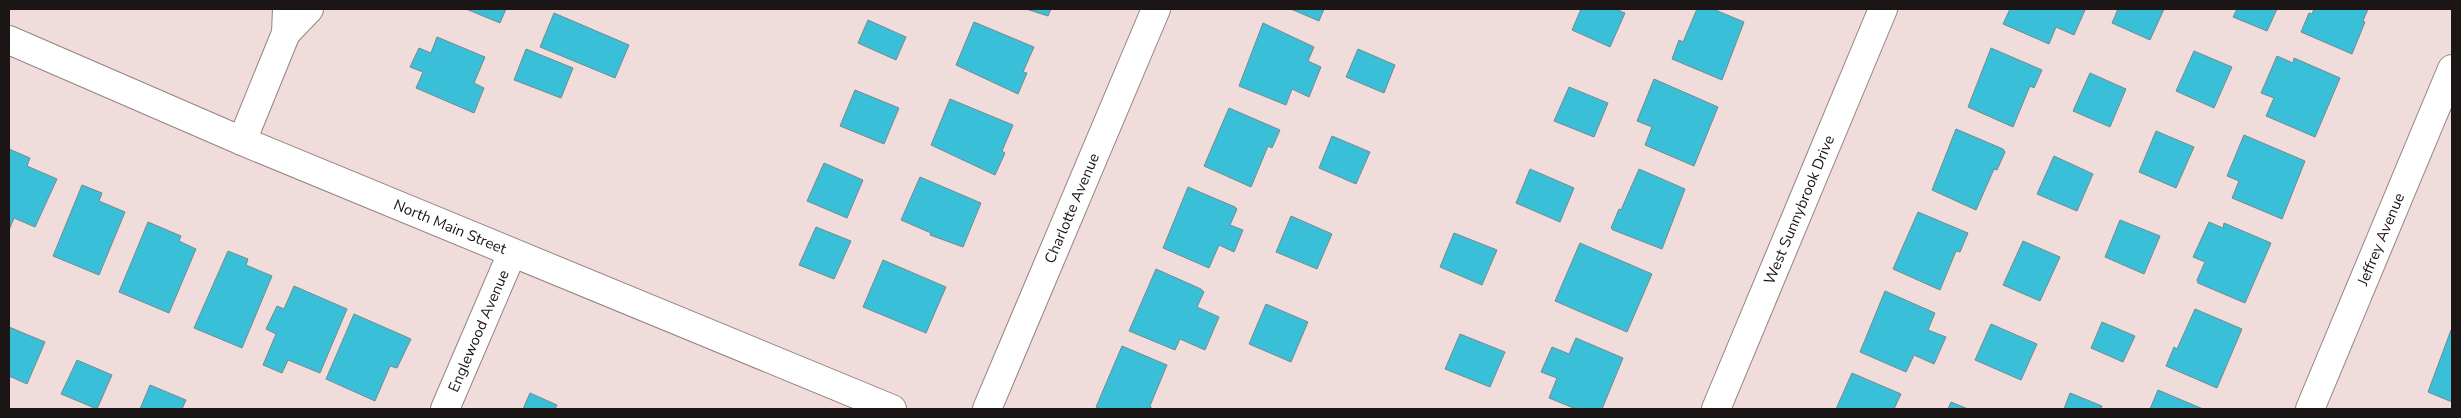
<svg xmlns="http://www.w3.org/2000/svg" width="2461" height="418" font-family="'Nunito Sans',sans-serif">
<style>
.building{fill:#39c0d8;stroke:#78898d}
.lines{fill:none;stroke-linecap:round;stroke-linejoin:round}
.minor-casing{stroke:#958483;stroke-width:30}
.secondary-casing{stroke:#958483;stroke-width:30}
.minor{stroke:#fff;stroke-width:28}
.secondary{stroke:#fff;stroke-width:28}
.labels{text-anchor:middle;stroke-width:4.5;stroke-linejoin:round;paint-order:stroke}
.street-label{font-size:15px;fill:#1c1515;stroke:#fff}
</style>
<rect width="100%" height="100%" fill="#efdcdb"/>
<path class="building" d="M466,9H506L500,23Z
M1026,9H1051L1048,16Z
M1291,9H1324L1319,21Z
M1581,9H1615L1625,13L1610,47L1572,30Z
M1697,9H1713L1744,22L1722,80L1672,59L1679,40L1683,42Z
M2010,9H2083L2085,10L2074,35L2056,27L2049,44L2003,24Z
M2118,9H2164L2150,40L2112,23Z
M2237,9H2277L2267,31L2233,17Z
M2314,9H2368L2363,21L2365,22L2352,54L2301,32L2309,13L2312,14Z
M554,13L629,45L615,78L540,47Z
M868,20L906,37L896,60L858,43Z
M974,22L1034,47L1023,72L1027,73L1018,94L956,65Z
M1263,23L1314,47L1308,61L1321,67L1309,97L1292,89L1286,105L1239,86Z
M437,37L485,57L474,83L484,88L474,113L416,88L423,72L410,67L419,48L431,53Z
M1991,48L2042,70L2034,88L2030,86L2013,127L1968,107Z
M526,49L573,68L561,98L514,80Z
M1358,49L1395,65L1384,93L1346,77Z
M2194,51L2232,67L2214,108L2176,91Z
M2277,56L2293,63L2294,58L2340,78L2315,137L2266,116L2274,98L2261,93Z
M2090,73L2126,89L2110,127L2073,111Z
M1654,79L1718,107L1694,166L1645,145L1652,127L1637,121Z
M1569,87L1608,103L1594,137L1554,121Z
M855,90L899,108L884,144L840,126Z
M950,99L1013,125L1002,151L1005,153L995,175L931,145Z
M1229,108L1280,130L1272,148L1268,146L1251,187L1204,166Z
M1956,129L2003,149L2005,152L1997,170L1994,169L1976,210L1932,190Z
M2156,131L2194,147L2176,188L2139,172Z
M2244,135L2305,161L2282,219L2232,198L2239,181L2227,176Z
M1332,136L1370,152L1356,184L1319,168Z
M9,149L30,158L27,166L57,179L35,227L14,218L9,230Z
M2054,156L2093,174L2077,211L2037,194Z
M824,163L863,180L847,218L807,201Z
M1530,169L1574,188L1560,222L1516,203Z
M1639,169L1685,189L1662,249L1613,230L1611,228L1619,209L1621,210Z
M920,177L981,203L963,247L930,235L931,233L901,220Z
M82,185L102,193L99,201L125,212L99,275L53,256Z
M1188,187L1235,207L1237,209L1230,225L1243,230L1234,252L1219,245L1209,268L1163,248Z
M1918,212L1968,233L1960,252L1956,251L1940,290L1893,269Z
M1291,216L1332,234L1317,269L1276,252Z
M2120,220L2160,236L2144,274L2105,257Z
M148,222L181,236L179,241L196,249L169,313L119,292Z
M2209,222L2223,228L2224,223L2271,243L2245,303L2198,283L2197,280L2205,262L2193,257Z
M816,227L851,241L834,279L799,265Z
M1454,233L1497,250L1482,285L1440,267Z
M2023,241L2060,257L2040,301L2003,285Z
M1580,243L1652,274L1627,332L1555,301Z
M228,251L248,259L246,265L272,276L242,348L194,328Z
M883,260L946,287L926,333L863,307Z
M1156,269L1201,289L1204,292L1197,307L1219,317L1205,350L1180,339L1175,350L1129,331Z
M294,286L347,309L320,373L288,360L282,373L263,365L276,334L266,329L277,306L284,309Z
M1885,291L1935,313L1928,330L1946,337L1934,364L1914,355L1906,372L1860,352Z
M1266,304L1308,322L1291,362L1249,344Z
M2195,309L2242,329L2217,388L2166,366L2174,347L2177,349Z
M354,314L411,339L397,368L390,366L375,401L326,379Z
M2102,322L2135,336L2123,362L2091,348Z
M1991,324L2037,344L2021,380L1975,360Z
M9,327L45,342L27,384L9,376Z
M2451,330H2452V402L2428,392Z
M1460,334L1505,352L1490,387L1445,369Z
M1576,338L1623,358L1602,409H1576L1549,398L1557,378L1541,372L1552,347L1569,354Z
M1122,346L1167,365L1150,406L1152,409H1101L1096,407Z
M77,360L112,375L97,409L61,394Z
M1852,373L1901,394L1894,409H1836Z
M150,385L186,400L182,409H140Z
M2158,390L2203,409H2150Z
M530,393L557,405L555,409H523Z
M2070,393L2102,406L2101,409H2064Z
M1951,402L1968,409H1948Z"/>
<g class="lines">
<defs>
<g id="minor">
<path d="M286,33L309,9"/>
<path d="M242,141L286,33L287,9"/>
<path id="s1" d="M445,409L512,253"/>
<path id="s2" d="M987,409L1156,9"/>
<path id="s3" d="M1716,409L1883,9"/>
<path id="s4" d="M2310,409L2452,69"/>
</g>
<g id="secondary">
<path id="s5" d="M9,40L242,141L892,409"/>
</g>
</defs>
<use href="#minor" class="minor-casing"/>
<use href="#secondary" class="secondary-casing"/>
<use href="#minor" class="minor"/>
<use href="#secondary" class="secondary"/>
</g>
<g class="labels">
<g class="street-label">
<text dy="5" stroke="none"><textPath href="#s2" startOffset="218">Charlotte Avenue</textPath></text>
<text dy="5" stroke="none"><textPath href="#s3" startOffset="216">West Sunnybrook Drive</textPath></text>
<text dy="5" stroke="none"><textPath href="#s5" startOffset="479">North Main Street</textPath></text>
<text dy="5" stroke="none"><textPath href="#s4" startOffset="184">Jeffrey Avenue</textPath></text>
<text dy="5" stroke="none"><textPath href="#s1" startOffset="85">Englewood Avenue</textPath></text>
</g>
</g>
<rect width="2461" height="418" fill="none" stroke="#1c1515" stroke-width="20"/>
</svg>
